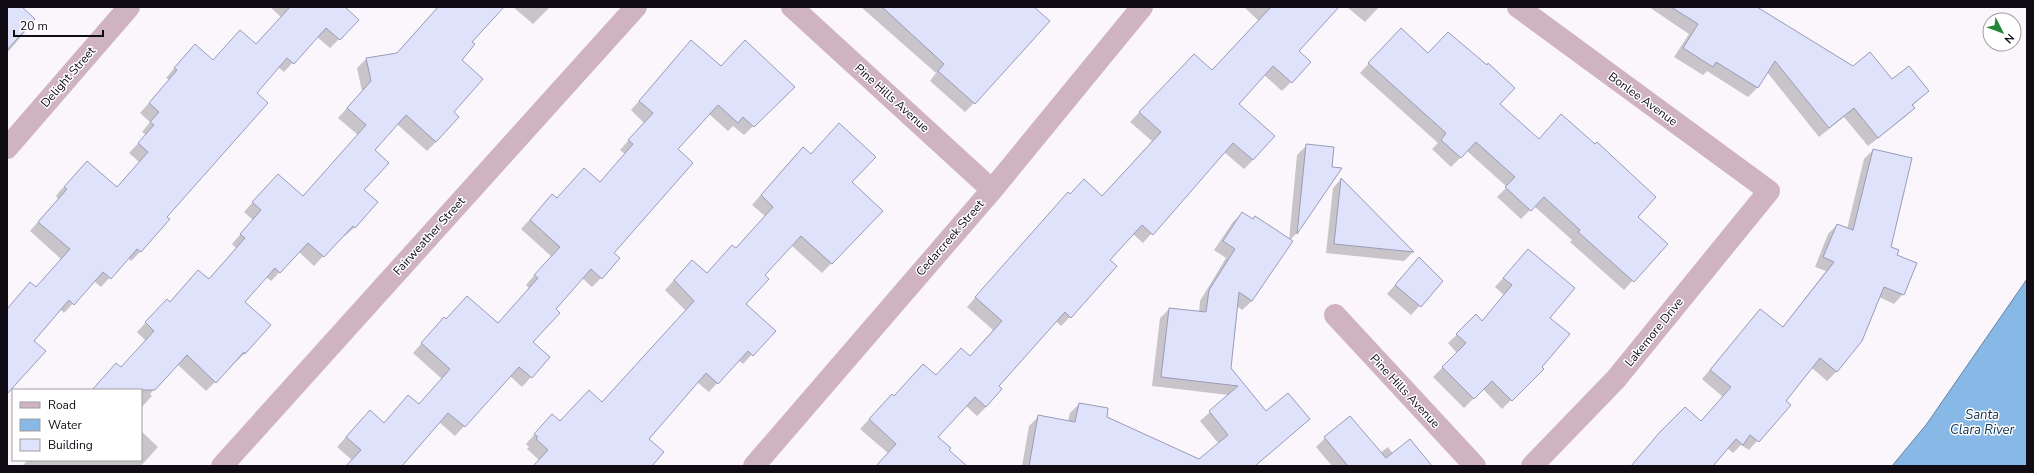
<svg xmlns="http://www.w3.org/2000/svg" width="2034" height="473" font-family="'Nunito Sans',sans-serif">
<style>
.water{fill:#87b8e6;stroke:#6484a7}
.shadow{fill:#0003}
.building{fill:#dfe2fb;stroke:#999cb9}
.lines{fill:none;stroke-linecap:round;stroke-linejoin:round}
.minor{stroke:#d0b3c1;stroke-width:22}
.labels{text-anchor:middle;stroke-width:3;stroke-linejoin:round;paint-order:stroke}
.street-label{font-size:12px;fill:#110b14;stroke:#fff}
.water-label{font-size:13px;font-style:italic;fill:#0c314f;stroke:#fff}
</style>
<rect width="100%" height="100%" fill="#faf6fc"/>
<path class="water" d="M2027,279V466H1892L1926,425Z"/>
<path class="shadow" d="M7,7H21L32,24L7,53Z
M270,7H342L339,39L330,48L317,37L284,72L278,67L256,93L166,217L169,219L140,252L131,261L128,258L101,287L94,281L64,313L60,309L32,341L7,393V309L36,288L61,259L30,231L58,199L56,196L59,192L87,162L116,188L139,162L129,153L146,135L142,132L150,122L140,113L169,80L166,78L186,54L213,61L255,45L281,17Z
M438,7H502L471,42L460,61L452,112L436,142L427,151L397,124L373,150L355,227L345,236L343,235L314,266L299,252L271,281L266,277L243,302L245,353L206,391L177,364L150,394L152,396L141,408V390H92L121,368L146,341L137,332L157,310L169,303L198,271L208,280L236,248L232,244L253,220L244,212L269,184L302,197L358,135L338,118L362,91L357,68L366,59L396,54Z
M513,7H550L533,24Z
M861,7H1034L974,103L965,112L930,81L936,73Z
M1244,7H1338L1298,51L1291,82L1282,91L1264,75L1238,104L1253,160L1244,169L1224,152L1143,243L1133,234L1109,260L1070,317L1061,326L1056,321L997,386L986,407L977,416L966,406L937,437L932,466H877L888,453L860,429L892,395L894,397L969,357L993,330L967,307L1059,203L1070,195L1102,197L1152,141L1130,122L1185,64L1212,71L1259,21Z
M1347,7H1379L1365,22Z
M1649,7H1756L1853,67L1928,91L1912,106L1914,108L1905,117L1868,146L1844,117L1819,137L1767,72L1757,88L1748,97L1707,71L1703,75L1674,57L1689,34Z
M1392,38L1428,54L1499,104L1538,140L1636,217L1666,244L1624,290L1570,242L1572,240L1534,206L1521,219L1497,197L1507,187L1467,151L1451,167L1432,149L1438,143L1360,73Z
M692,41L721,67L794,87L744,135L733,126L728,131L708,113L676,149L613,253L601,278L592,287L582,278L554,309L532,343L549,357L522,387L510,376L455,436L439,422L400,466H346L352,460L337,447L360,421L383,424L408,396L419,405L442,379L413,353L435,328L446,320L498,324L529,288L526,285L551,256L521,229L543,205L600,183L625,154L620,150L644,123L631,110Z
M1307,145L1331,168H1340L1297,233L1290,240L1252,301L1242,310L1237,306L1230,368L1266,412L1309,419L1255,466H1217L1219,444L1200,421L1229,395L1152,386L1160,318L1169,309L1199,312L1200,301L1226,258L1214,250L1233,222L1242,213L1252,220L1255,217L1289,240L1297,155Z
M1873,150L1890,248L1896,256L1903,294L1894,304L1879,297L1837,371L1827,381L1812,368L1785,401L1789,405L1749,450L1741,445L1733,453L1727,448L1712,466H1631L1650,444L1685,409L1701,422L1723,397L1702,379L1760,310L1782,328L1826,271L1815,267L1828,234L1837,225L1847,229L1864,159Z
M811,155L851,182L882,211L822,273L791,245L764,276L745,304L774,331L743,364L738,360L709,392L697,382L648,439L650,466H534L539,460L527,449L529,447L526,444L543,425L560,423L602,403L686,311L665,290L683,270L706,274L732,246L735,249L765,216L752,205L794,157Z
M1341,179L1413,252L1404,261L1326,253L1333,188Z
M1528,250L1549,318L1540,367L1542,369L1502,409L1483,389L1464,408L1433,377L1457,353L1448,343L1476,316L1481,322L1504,295L1495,287Z
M1410,268L1442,282L1411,315L1387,294Z
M1079,404L1105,417L1201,466H1022L1029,426L1039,416L1068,421L1070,413Z
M141,431L158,447L141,466H22L28,460H141Z
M1325,438L1380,453L1388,447L1393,454L1417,466H1332L1316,447Z"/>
<path class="building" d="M7,7H22L35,19L7,50Z
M290,7H345L359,20L340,40L326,28L294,64L287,58L257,93L268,103L167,217L170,219L141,252L137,249L111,279L103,272L74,305L69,300L34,341L46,351L7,394V309L30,282L36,287L70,249L38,222L67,189L64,187L87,161L117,187L148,152L138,143L154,125L150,122L159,112L149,103L177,70L174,68L195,44L213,60L240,30L256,44Z
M438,7H504L472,42L475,44L462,60L483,79L454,112L459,117L436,142L406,115L375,150L389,163L364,190L378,202L355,228L353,226L324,257L308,243L280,273L275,268L245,302L271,325L245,354L244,352L216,383L187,355L155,390H92L116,363L121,367L154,331L145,322L167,299L170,302L198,270L209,279L245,238L240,234L261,210L252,202L278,174L303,196L366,125L347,108L371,81L366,58L397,53Z
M882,7H1034L1050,21L975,104L938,71L944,64Z
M1271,7H1339L1299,51L1311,62L1292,83L1273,66L1239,104L1275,136L1253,160L1233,143L1153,235L1142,225L1110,260L1117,266L1071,318L1065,312L999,386L1002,389L986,407L975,397L938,437L951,448L949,450L967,466H876L896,444L869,419L892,394L894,396L923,364L936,375L961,348L970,356L1002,321L975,297L1068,192L1070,194L1084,179L1102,196L1161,132L1139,112L1194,54L1212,70Z
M1671,7H1757L1853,66L1870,52L1892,79L1909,66L1929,91L1912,105L1915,108L1878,138L1854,108L1829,128L1775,61L1758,88L1716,62L1713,67L1683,48L1698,24Z
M1401,28L1428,53L1448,32L1487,65L1488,63L1515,88L1500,104L1539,139L1561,114L1595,144L1597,142L1656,197L1638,217L1668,244L1634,282L1578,232L1580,230L1544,197L1531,211L1505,187L1515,177L1476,142L1461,158L1441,140L1446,133L1368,63Z
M691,40L721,66L745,40L795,87L754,127L743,117L738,123L718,105L678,149L693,163L614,253L620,258L602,279L591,269L556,309L560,313L533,342L550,357L532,378L519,367L465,427L448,413L402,466H346L361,450L346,437L370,410L384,423L408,395L419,404L450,369L421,343L444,317L446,319L467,296L498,323L538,278L534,275L560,247L530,220L552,194L557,198L584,168L600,182L633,144L628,140L653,113L639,101Z
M839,123L876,157L852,182L883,211L832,264L801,236L765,275L769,279L746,304L776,331L753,356L748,351L718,384L706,373L649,439L664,452L652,466H533L548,450L536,439L538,437L534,434L552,414L560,421L589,390L602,402L694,301L674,280L692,260L707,273L732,245L736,248L773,207L761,195L803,147L811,154Z
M1306,144L1334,147L1332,167L1342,168L1297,234Z
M1873,149L1912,158L1891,247L1899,250L1897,255L1917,263L1904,295L1884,287L1862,341L1837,372L1820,358L1786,401L1791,405L1759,442L1750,435L1743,445L1736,439L1713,466H1631L1659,433L1685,407L1701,421L1731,387L1710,370L1760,309L1783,327L1834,262L1823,257L1837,224L1853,230Z
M1341,178L1414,252L1334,244Z
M1242,212L1253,219L1255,216L1293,241L1252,301L1239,292L1231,368L1266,411L1288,393L1310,419L1255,466H1029L1038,415L1075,422L1079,403L1108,408L1107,417L1199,459L1228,435L1209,411L1238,386L1161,377L1169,308L1206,312L1209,290L1235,249L1223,241Z
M1528,249L1575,288L1550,318L1570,334L1542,367L1544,369L1512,401L1492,381L1474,399L1442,367L1466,343L1456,334L1476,314L1482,321L1512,285L1503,278Z
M1419,257L1443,281L1421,307L1395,285Z
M1350,416L1386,458L1410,439L1432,466H1348L1324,437Z"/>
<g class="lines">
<path class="minor" d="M792,7L992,190
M1518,7L1769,191L1616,379L1532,466
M7,148L129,7
M1335,315L1475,466
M222,466L636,7
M754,466L992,190L1142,7"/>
</g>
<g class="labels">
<g class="street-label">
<text transform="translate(68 77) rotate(-49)" y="4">Delight Street</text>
<text transform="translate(892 98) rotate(42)" y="4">Pine Hills Avenue</text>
<text transform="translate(1643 99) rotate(36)" y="4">Bonlee Avenue</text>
<text transform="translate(429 236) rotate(-48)" y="4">Fairweather Street</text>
<text transform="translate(950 238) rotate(-49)" y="4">Cedarcreek Street</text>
<text transform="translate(1654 332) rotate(-51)" y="4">Lakemore Drive</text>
<text transform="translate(1405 391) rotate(47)" y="4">Pine Hills Avenue</text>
</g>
<g class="water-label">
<text x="1982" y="419">Santa<tspan x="1982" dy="15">Clara River</tspan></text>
</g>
</g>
<rect width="2034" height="473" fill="none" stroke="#110b14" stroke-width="16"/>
<rect x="12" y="389" width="130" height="72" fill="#ffffff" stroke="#a09da1"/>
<rect x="20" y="402" width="20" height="6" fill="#d0b3c1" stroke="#a09da1"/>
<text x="48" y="409" font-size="12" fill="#110b14">Road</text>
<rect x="20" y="419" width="20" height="12" fill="#87b8e6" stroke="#a09da1"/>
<text x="48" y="429" font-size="12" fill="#110b14">Water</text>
<rect x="20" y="439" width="20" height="12" fill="#dfe2fb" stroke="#a09da1"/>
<text x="48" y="449" font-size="12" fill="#110b14">Building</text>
<g transform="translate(2002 32) rotate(132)"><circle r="19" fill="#ffffff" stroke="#a09da1"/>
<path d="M0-3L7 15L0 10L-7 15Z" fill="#248537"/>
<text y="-6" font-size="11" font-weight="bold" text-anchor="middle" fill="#110b14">N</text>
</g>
<path d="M14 30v6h89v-6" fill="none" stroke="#110b14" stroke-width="2"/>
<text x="20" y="30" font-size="12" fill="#110b14" stroke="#ffffff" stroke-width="3" paint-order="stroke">20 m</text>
</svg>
